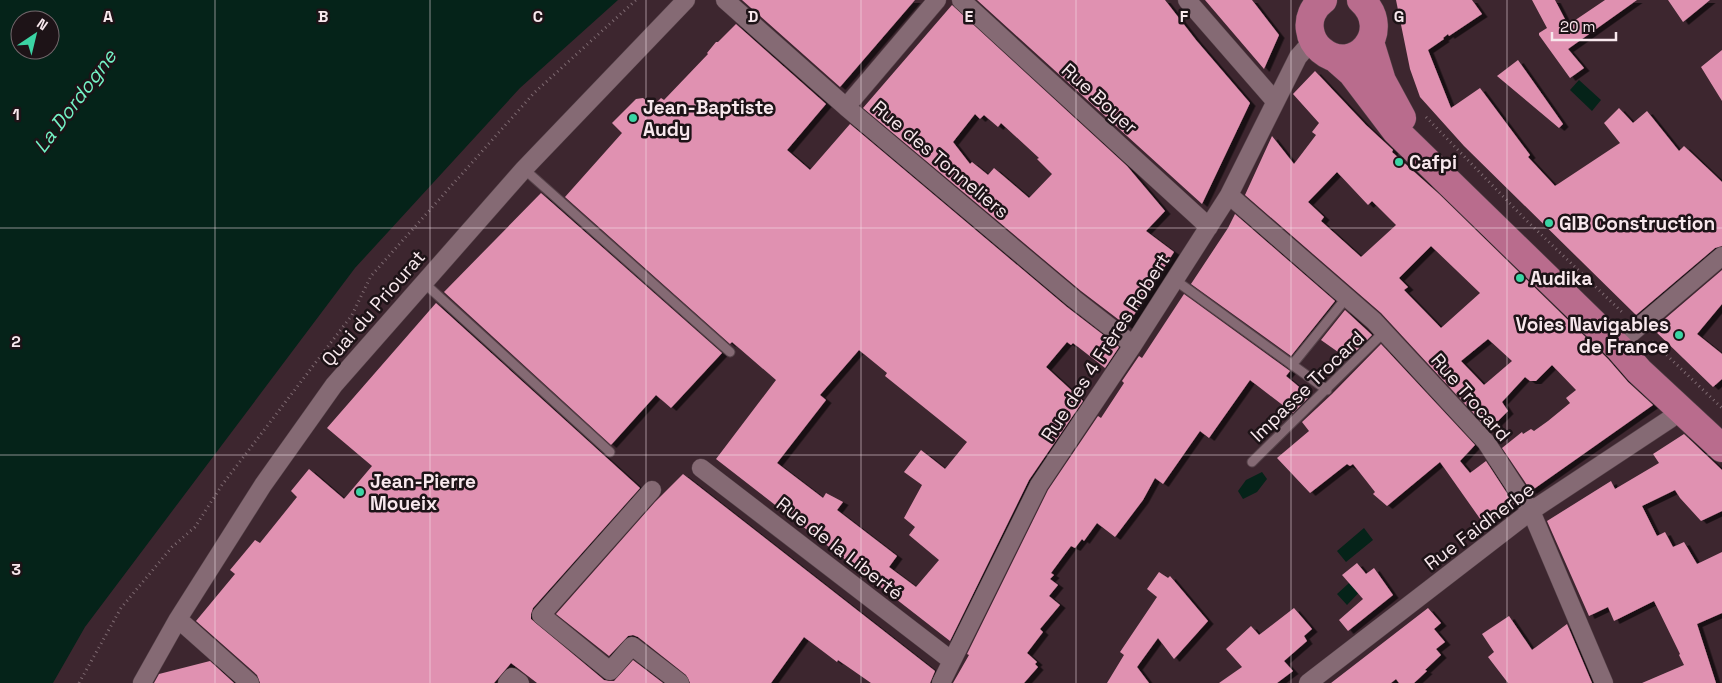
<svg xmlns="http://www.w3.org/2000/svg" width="1722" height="683" font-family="'Space Grotesk',sans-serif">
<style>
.water{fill:#052319;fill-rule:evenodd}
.building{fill:#e091b1;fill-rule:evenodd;filter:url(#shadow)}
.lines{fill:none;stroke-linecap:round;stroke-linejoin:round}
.lane-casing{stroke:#56434a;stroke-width:11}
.street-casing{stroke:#56434a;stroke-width:19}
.primary-casing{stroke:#56434a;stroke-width:29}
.path{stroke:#7f6b72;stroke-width:3;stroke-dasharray:1 4;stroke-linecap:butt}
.lane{stroke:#856a74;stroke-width:9}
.street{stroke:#856a74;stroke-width:18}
.primary{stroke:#b96c8d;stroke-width:28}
.grid{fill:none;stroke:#f8e8ed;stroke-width:1;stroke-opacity:0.55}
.poi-dot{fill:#3bd4a4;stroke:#1d1317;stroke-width:2}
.labels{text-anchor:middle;stroke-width:5;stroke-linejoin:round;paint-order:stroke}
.street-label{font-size:19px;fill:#f8e8ed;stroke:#1d1317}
.poi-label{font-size:19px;font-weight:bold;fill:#f8e8ed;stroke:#1d1317;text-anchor:start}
.water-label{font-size:20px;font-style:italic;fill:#73f2c5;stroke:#1d1317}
.grid-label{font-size:16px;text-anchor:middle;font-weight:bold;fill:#f8e8ed;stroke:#1d1317;stroke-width:5;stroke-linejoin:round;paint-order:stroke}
</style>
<defs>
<filter id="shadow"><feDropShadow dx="5.5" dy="3" stdDeviation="0" flood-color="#0009"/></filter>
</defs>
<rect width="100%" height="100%" fill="#3d262f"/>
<path class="water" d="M0,0H618L520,88L355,268L85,627L53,683H0ZM20,20H50V50H20Z
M1579,80L1601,100L1592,111L1570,90Z
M1262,472L1267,479L1257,492L1243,499L1238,491L1246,480Z
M1364,528L1373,540L1346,562L1337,551Z
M1360,573L1369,582L1347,605L1337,594Z"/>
<path class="building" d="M742,0H915L840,87Z
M977,0H1165L1196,40L1250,103L1202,204Z
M1205,0H1252L1279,35L1264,69Z
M1396,0H1472L1482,14L1449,36L1448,34L1443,38L1444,39L1428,50L1451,108L1480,88L1530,155L1528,157L1555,186L1620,143L1604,123L1619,108L1633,123L1647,111L1679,151L1684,146L1722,182V246L1715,248L1636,315L1464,146L1420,97L1410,69Z
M1532,0H1555L1568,25L1605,0H1637L1568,49L1584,68L1570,78L1539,35V33L1547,28Z
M1668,0H1710L1683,22Z
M952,5L1127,166L1165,211L1146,231L1174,252L1127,326L1081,291L863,108ZM975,114L980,119L984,115L998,127L1001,123L1039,158L1037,159L1052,174L1029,198L994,168L988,175L972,162L970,164L953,142Z
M736,24L826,104L787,150L810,170L850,124L1067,307L1119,347L1105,368L1073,343L1071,345L1067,342L1046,367L1083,401L1029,480L950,641L716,459L776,380L732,342L730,344L565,197L622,133L612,123L636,99L643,98L653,106L661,98L664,100L708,54L707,53L716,42H718ZM859,350L887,373L885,376L967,442L945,469L921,450L904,472L922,485L904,518L915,527L909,535L939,560L916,587L889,567L897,556L837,510L843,502L826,493L823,498L777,463L826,400L820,395Z
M1722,50V101L1701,67Z
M1518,60L1563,124L1559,128L1497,76Z
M1315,71L1366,125L1393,150L1392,152L1439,194L1608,359L1628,382L1653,405L1531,491L1502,448L1522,432L1523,434L1531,429L1534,431L1548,421L1570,403L1566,398L1576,390L1552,365L1536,381H1530L1525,377L1502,402L1508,411L1489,430L1381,313L1245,195L1272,136L1294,164L1316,135L1312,132L1319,123L1293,94ZM1337,172L1368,205L1372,201L1396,225L1361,257L1321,221L1324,217L1308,202ZM1431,246L1480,293L1441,328L1404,290L1408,287L1399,278ZM1488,339L1512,361L1484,385L1461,361Z
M541,193L722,353L671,408L656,395L611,445L444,292Z
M1235,214L1335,301L1291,356L1191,284L1228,228Z
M1722,270V304L1697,334L1722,354V379L1713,387L1653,329Z
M1184,294L1290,371L1286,376L1310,396L1293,413L1250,380L1209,438L1200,431L1163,484L1155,478L1143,500L1115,537L1097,523L1084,541L1082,539L1075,548L1071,546L1051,573L1054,575L1050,579L1058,585L1049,596L1060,605L1040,629L1043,632L1027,653L1037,662L1035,664L1038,667L1024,683H953L969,655L967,654L1048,490L1098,416L1101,418L1124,383L1122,381L1139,356L1142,358Z
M436,303L640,488L533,608L531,614V619L604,680L609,681H614L633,660L663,683H537L511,663L494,683H260L257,675L196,621L235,574L230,570L255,540L260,543L297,497L291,491L309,469L344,499L372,466L327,428Z
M1345,310L1372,335L1348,359L1321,340Z
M1381,344L1475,445L1460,461L1470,473L1486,461L1514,504L1492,520L1491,518L1483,523L1440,462L1387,506L1373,494L1375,492L1353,464L1350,466L1347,464L1310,493L1277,458L1309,431L1302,422L1332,394Z
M1684,434L1722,470V511L1701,521L1680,498L1675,490L1642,506L1657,536L1665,532L1673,547L1684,542L1697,564L1722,552V613L1697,624L1716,683H1642L1684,665L1679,655L1680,654L1654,601L1614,621L1608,607L1589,616L1547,521L1611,481L1615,489L1659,463L1653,454Z
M683,474L935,671L930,683H871L838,660L837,662L804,637L771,683H690L686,675L638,637L633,635L628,636L609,656L556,614L655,502Z
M1357,563L1366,574L1374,568L1393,595L1348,631L1339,620L1363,599L1342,575Z
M1159,572L1168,578L1170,576L1208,621L1174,659L1158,638L1137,667L1149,683H1107L1124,655L1120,652L1157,597L1147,589Z
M1294,608L1312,629L1304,636L1307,641L1284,661L1293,671L1277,683H1219L1242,667L1226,649L1251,626L1259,635Z
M1428,608L1441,623L1434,629L1445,642L1436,649L1441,655L1425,670L1427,671L1414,683H1399L1396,679L1391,683H1331Z
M1509,616L1532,650L1567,624L1592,683H1508L1488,657L1494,652L1482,634Z
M210,661L234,683H154L159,674Z"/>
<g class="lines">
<defs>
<path id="lane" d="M524,169L730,352
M1175,280L1327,390
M423,282L610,452
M1292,365L1347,297
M1252,462L1384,332"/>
<path id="street" d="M725,0L846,107L1074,299L1133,345
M961,0L1209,227
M1187,0L1275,101
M846,107L937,0
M1229,195L1374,321L1486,442L1531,511L1604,683
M1628,336L1722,256
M701,468L952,661
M652,490L541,615L610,671L632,646L680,683
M178,619L250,683
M142,683L178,619L263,485L334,385L524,169L686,0
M507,683L512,677L520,683
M941,683L1039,485L1133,345L1229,195L1298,57L1313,40
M1308,683L1531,511L1670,419L1681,410"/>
<path id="primary" d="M1323,0C1313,7 1308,19 1310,30C1311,38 1315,45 1321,50C1354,78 1395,31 1361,0
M1370,42L1382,81L1402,118
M1335,58L1352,73L1396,131L1619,348L1639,371L1722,448"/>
</defs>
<use href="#lane" class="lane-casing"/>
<use href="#street" class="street-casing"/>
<use href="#primary" class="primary-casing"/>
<path class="path" d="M1426,117L1526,220L1624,314
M1652,341L1722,408
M79,683L121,608L172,547L195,527L222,485L352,315L371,276L534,93L636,0"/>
<use href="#lane" class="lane"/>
<use href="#street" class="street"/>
<use href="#primary" class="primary"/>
</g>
<path class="grid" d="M215,0V683M430,0V683M646,0V683M861,0V683M1076,0V683M1291,0V683M1507,0V683M0,228H1722M0,455H1722"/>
<g class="poi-dot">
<circle cx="633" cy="118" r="5"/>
<circle cx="1399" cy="162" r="5"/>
<circle cx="1549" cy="223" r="5"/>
<circle cx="1520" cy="278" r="5"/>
<circle cx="1679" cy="335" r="5"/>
<circle cx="360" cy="492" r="5"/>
</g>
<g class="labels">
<g class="street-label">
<text transform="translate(1100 98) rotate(42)" y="7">Rue Boyer</text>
<text transform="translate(941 159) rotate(40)" y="7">Rue des Tonneliers</text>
<text transform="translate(373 308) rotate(-49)" y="7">Quai du Priourat</text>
<text transform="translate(1105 347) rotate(-57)" y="7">Rue des 4 Frères Robert</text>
<text transform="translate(1307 386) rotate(-44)" y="7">Impasse Trocard</text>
<text transform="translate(1471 397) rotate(49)" y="7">Rue Trocard</text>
<text transform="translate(1479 526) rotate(-37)" y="7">Rue Faidherbe</text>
<text transform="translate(840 548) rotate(38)" y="7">Rue de la Liberté</text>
</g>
<g class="poi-label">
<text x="643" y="114">Jean-Baptiste<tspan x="643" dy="22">Audy</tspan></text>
<text x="1409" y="169">Cafpi</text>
<text x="1559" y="230">GIB Construction</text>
<text x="1530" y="285">Audika</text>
<text x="1669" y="331" text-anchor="end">Voies Navigables<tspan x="1669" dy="22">de France</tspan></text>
<text x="370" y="488">Jean-Pierre<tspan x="370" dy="22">Moueix</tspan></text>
</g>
<g class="water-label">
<text transform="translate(75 101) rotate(-53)" y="7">La Dordogne</text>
</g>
</g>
<g class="grid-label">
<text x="108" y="22">A</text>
<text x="323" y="22">B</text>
<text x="538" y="22">C</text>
<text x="753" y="22">D</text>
<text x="969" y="22">E</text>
<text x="1184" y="22">F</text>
<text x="1399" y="22">G</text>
<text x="16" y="120">1</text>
<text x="16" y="347">2</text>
<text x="16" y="575">3</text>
</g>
<g transform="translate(35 35) rotate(35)"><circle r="24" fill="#1d1317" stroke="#75686d"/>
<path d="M0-4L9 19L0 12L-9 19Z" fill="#3bd4a4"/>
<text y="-8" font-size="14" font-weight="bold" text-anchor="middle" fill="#f8e8ed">N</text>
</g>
<path d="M1552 32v8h64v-8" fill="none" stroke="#f8e8ed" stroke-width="2.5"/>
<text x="1560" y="32" font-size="15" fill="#f8e8ed" stroke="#1d1317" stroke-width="4" paint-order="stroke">20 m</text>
</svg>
